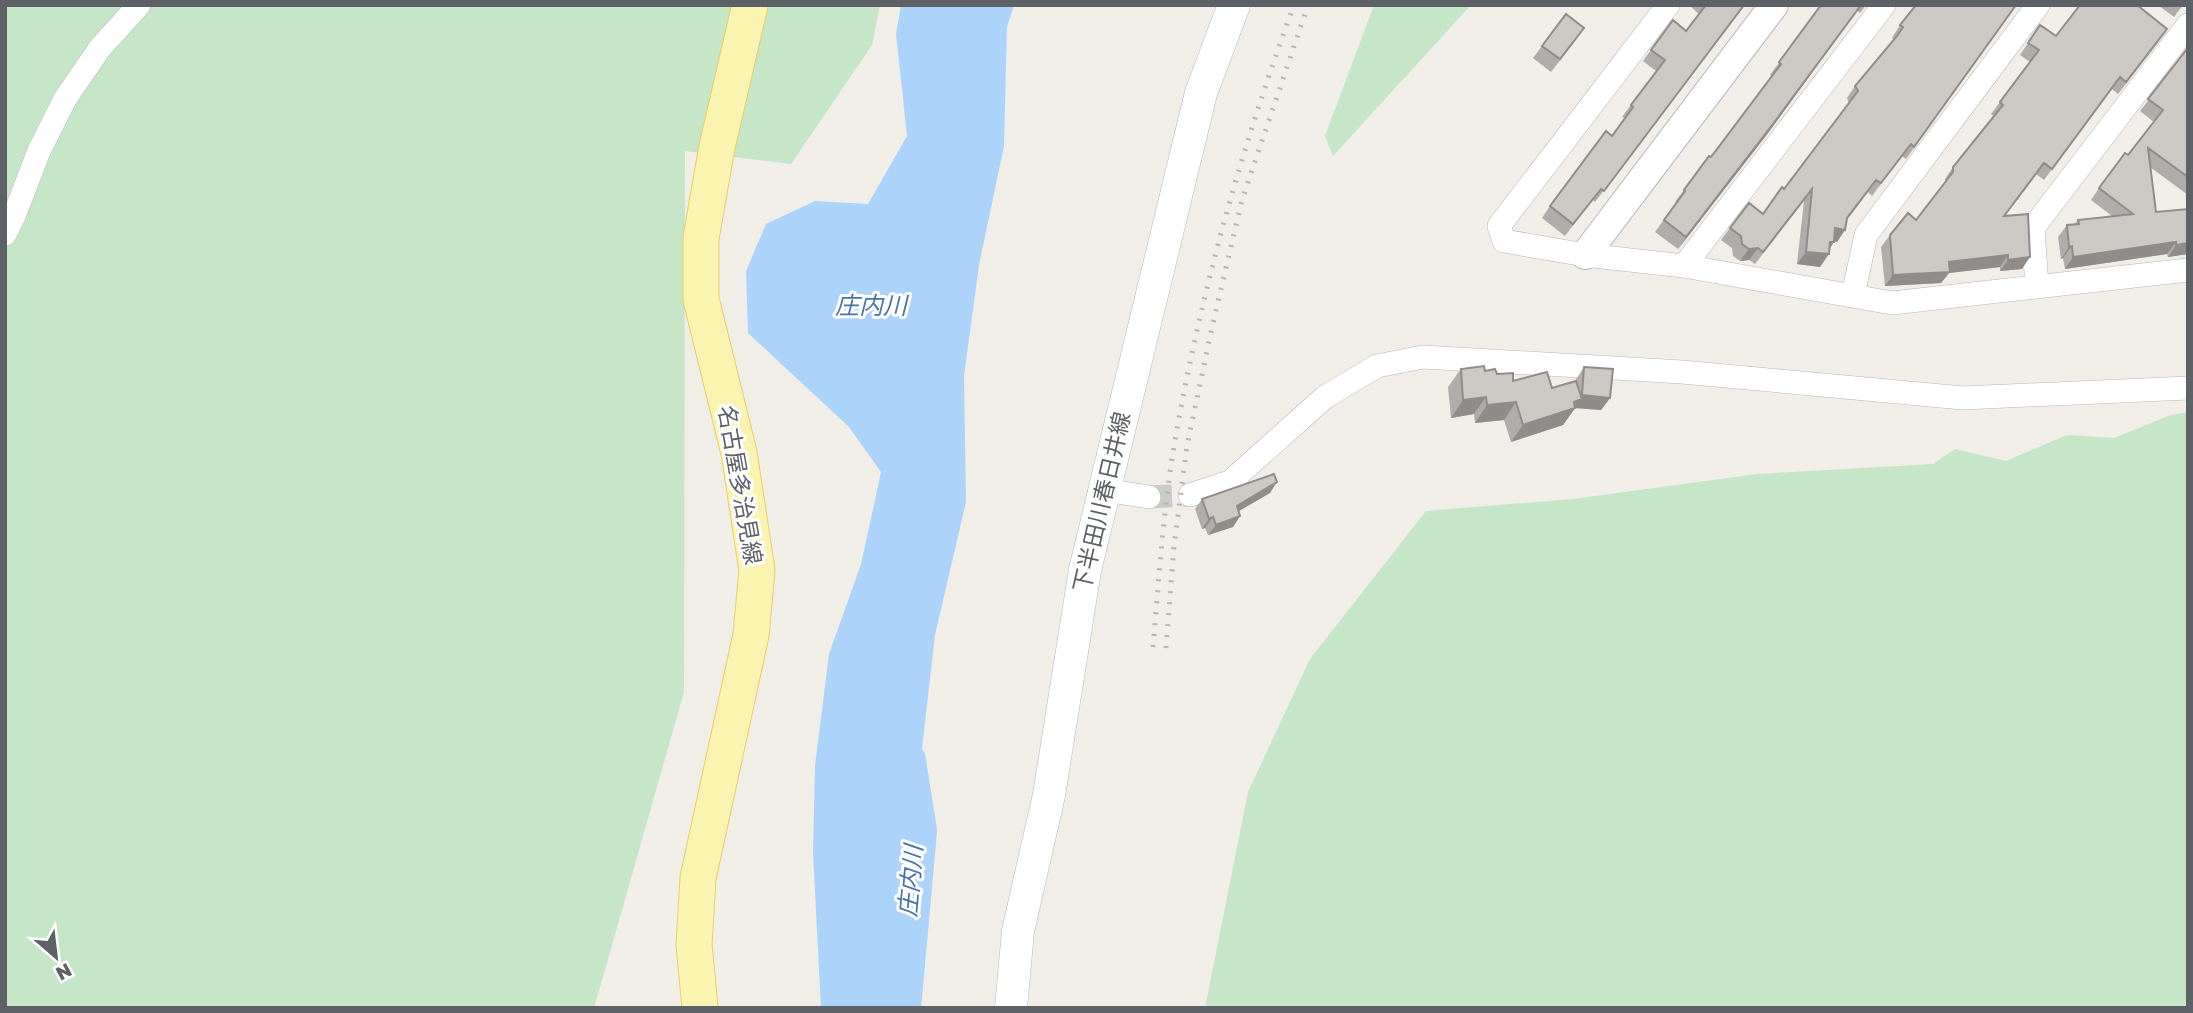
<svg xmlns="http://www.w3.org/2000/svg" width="2193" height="1013" font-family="'Golos Text','Noto Sans JP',sans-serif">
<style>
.green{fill:#c5e6c7}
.water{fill:#acd4fb}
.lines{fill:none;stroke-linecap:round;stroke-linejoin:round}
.river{stroke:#acd4fb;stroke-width:42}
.minor-tunnel{stroke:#cccbc7;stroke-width:23;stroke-dasharray:23 11;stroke-linecap:butt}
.minor-casing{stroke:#b4b6bb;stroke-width:24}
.tertiary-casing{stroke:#b4b6bb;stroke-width:30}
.secondary-casing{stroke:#b5b8bd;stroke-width:33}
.primary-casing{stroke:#ebcd65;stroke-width:37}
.minor{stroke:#fff;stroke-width:23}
.tertiary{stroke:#fff;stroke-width:28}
.secondary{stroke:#fff;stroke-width:32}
.primary{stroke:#fbf4b1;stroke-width:35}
.rail{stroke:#b5b5b6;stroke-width:5;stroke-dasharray:2 9;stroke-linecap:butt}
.wall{fill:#afaca9}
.shaded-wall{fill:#8f8c89}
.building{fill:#ccc8c4;stroke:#8f8c89;stroke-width:2}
.labels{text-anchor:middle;stroke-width:6;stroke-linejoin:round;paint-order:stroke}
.street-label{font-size:23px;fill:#5e6166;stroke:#fff}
.water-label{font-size:24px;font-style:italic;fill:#4973ad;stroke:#fff}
</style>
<rect width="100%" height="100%" fill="#f0eee7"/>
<path class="green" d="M5,5H880L872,45L791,164L685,151L684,692L594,1008H5Z
M1374,5H1471L1333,156L1325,136Z
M2188,412V1008H1205L1248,792L1310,659L1426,511L1573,499L1757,474L1933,464L1955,449L2006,461L2067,435L2114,438L2171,415Z"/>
<path class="water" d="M901,5H1014L1007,27L1004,146L979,265L964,376L966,502L935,635L901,932L902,1008H821L813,853L815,765L829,654L861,564L881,472L849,427L748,333L746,271L766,224L815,201L868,204L907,136L896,34Z"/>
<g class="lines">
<path class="river" d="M900,1008L916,831L905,761"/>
<path class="minor-tunnel" d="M1149,497L1190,495"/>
<defs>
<path id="minor" d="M1668,5L1499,226L1504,241L1585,255L1684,266L1892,303L2188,270
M5,234L14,216L39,151L65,99L100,48L139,5
M1684,266L1884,5
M2037,287L2033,228L2188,25
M1853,295L1866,235L2038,5
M1104,490L1149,497
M1190,495L1230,482L1325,397L1377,366L1423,357L1682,372L1963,398L2188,388"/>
<path id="tertiary" d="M1585,255L1774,5"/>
<path id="secondary" d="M1011,1008L1018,931L1049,795L1085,570L1201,93L1234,5"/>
<path id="primary" d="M700,1008L694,944L698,878L751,635L757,570L739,453L701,299V238L717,147L750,5"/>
</defs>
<use href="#minor" class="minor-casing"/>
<use href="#tertiary" class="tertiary-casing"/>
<use href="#secondary" class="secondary-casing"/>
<use href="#primary" class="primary-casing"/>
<use href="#minor" class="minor"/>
<use href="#tertiary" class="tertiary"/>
<use href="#secondary" class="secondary"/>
<use href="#primary" class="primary"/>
<path class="rail" d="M1153,647C1159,580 1163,512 1174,446C1200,295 1241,149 1294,5
M1166,648L1174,546L1187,446L1212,327L1242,200L1308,5"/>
</g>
<path class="wall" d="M1689,5H1745L1595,202L1592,200L1565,236L1542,218L1550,206L1612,136L1625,118L1622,117L1656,71L1643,61L1651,50L1686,31L1699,14Z
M1821,5H1866L1860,13L1857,10L1768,133L1678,249L1655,232L1676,203L1675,202L1684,190L1711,157L1772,76L1770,75Z
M2016,5L1906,159L1902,156L1872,196L1868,192L1847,220L1837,242L1834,241L1820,267L1797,264L1804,201L1755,264L1749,260L1740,261L1733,256L1732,248L1721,240L1730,228L1763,214L1784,189L1849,103L1847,98L1855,86L1893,42L1894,39L1892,38L1900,25Z
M2158,5H2183L2174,17Z
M2040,25L2056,36L2159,41L2118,94L2112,89L2044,180L2036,174L2005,216L2022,269L2000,271V267L1949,273L1941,283L1885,286L1881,247L1890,235L1916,220L1945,183V179L1953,167L1994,116L1991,114L2030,62L2020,55Z
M1575,41L1551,72L1533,58L1542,46Z
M2188,50V195L2150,167L2156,212L2188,254L2168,257L2167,254L2065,269L2063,258L2061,259L2058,237L2067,225L2075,224L2078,220L2112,216L2091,200L2099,188L2128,155L2154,122L2140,111Z
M1584,367L1610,398L1601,410L1575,408L1563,425L1511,442L1504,420L1475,423L1474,414L1451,418L1448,387L1461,369L1485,371L1513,381L1552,388L1575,381Z
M1270,493L1238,511L1240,516L1233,527L1208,535L1205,528L1202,529L1195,509L1202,499Z"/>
<path class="shaded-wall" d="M1857,10L1768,133L1678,249L1686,237Z
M1876,180L1839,229L1845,230L1837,242L1827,240L1835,228Z
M1830,242H1834L1826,254H1829L1820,267L1797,264L1806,252Z
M2176,242L2167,254L2065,269L2073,257Z
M2188,243V254L2168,257L2176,245Z
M2072,246L2063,258L2061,259L2069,247Z
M1758,248L1749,260L1740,261L1749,249Z
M2008,255L2000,267L1949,273L1941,283L1885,286L1893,275L1949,262Z
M2030,257L2022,269L2000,271L2008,260Z
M1582,395L1610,398L1601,410L1575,408L1563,425L1511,442L1523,425L1578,400Z
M1486,397L1474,414L1451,418L1463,400Z
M1516,402L1504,420L1475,423L1487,405Z
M1277,482L1270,493L1229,517L1237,506Z
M1240,516L1233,527L1208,535L1216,525Z
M1213,517L1205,528L1202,529L1209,519Z"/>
<path class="building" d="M1706,5H1744L1604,191L1601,189L1573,224L1550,206L1606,131L1612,136L1633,107L1631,105L1665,60L1651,50L1673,20L1686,31Z
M1821,5H1861L1776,120L1686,237L1664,220L1685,191L1684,190L1709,156L1711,157L1781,64L1779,62Z
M1916,5H2016L1914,147L1911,144L1881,183L1876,180L1847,218L1845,230L1835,228L1834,242H1830L1829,254L1806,252L1812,189L1763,252L1758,248L1749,249L1742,244L1741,236L1730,228L1749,203L1763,214L1782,187L1784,189L1858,91L1855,86L1897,36L1903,27L1900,25Z
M2080,5H2137L2167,29L2126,82L2120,77L2052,169L2044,163L2004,216L2028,214L2030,257L2008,260V255L1949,262L1950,272L1893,275L1890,235L1908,213L1916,220L1953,172V167L2003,105L2000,102L2039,50L2028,43L2040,25L2056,36Z
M1566,14L1584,28L1560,59L1542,46Z
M2187,49L2188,50V177L2148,148L2156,212L2188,209V243L2176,245V242L2073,257L2072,246L2069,247L2067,225L2079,224L2078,220L2133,214L2099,188L2125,153L2128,155L2163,110L2148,99Z
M1484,366L1485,371L1495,369L1497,374L1513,373V381L1547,372L1552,388L1576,381L1582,399L1574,402L1575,408L1523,425L1516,402L1487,405L1486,397L1463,400L1461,369Z
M1584,367L1613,369L1610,398L1582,395Z
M1274,474L1277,482L1237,506L1240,516L1216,525L1213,517L1209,519L1202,499Z"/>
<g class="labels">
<g class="street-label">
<text transform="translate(740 485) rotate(80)" y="8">名古屋多治見線</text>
<text transform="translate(1102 502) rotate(-77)" y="8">下半田川春日井線</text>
</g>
<g class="water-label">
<text x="871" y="314">庄内川</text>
<text transform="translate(911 881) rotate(-85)" y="8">庄内川</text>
</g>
</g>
<rect width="2193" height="1013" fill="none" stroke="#5e6166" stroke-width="14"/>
<g transform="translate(56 957) rotate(152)" stroke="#ffffff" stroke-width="5" paint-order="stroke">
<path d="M0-5L12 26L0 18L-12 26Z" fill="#5e6166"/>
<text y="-10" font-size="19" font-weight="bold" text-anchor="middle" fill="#5e6166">N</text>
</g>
</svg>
